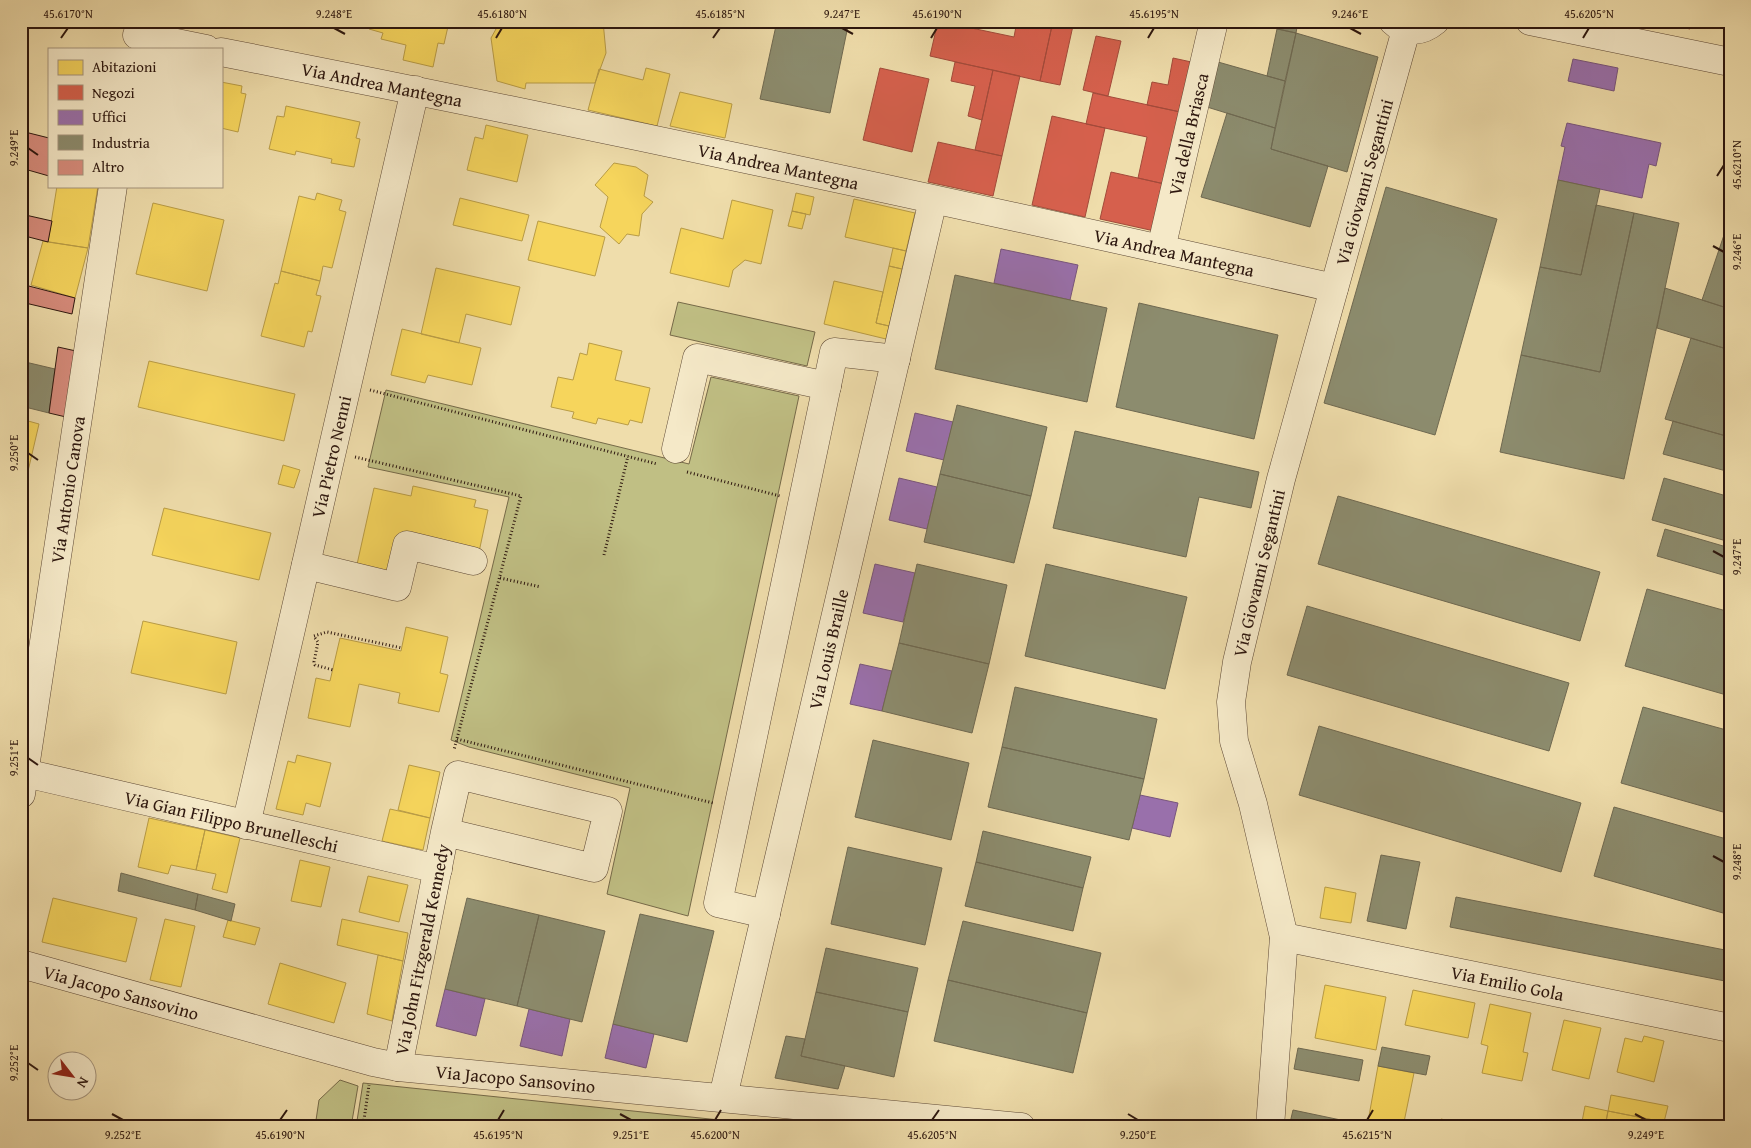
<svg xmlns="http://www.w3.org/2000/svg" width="1751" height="1148" font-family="'Gentium Book Plus',serif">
<rect width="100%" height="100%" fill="#efddab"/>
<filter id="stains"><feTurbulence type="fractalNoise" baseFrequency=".004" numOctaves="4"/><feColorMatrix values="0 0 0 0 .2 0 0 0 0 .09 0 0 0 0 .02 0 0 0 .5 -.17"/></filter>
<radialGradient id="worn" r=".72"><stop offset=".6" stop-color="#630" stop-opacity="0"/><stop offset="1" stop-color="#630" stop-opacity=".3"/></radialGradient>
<!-- green -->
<path fill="#c0bf84" stroke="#766a49" d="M678 302 815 332 807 366 670 335Z
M711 377 799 396 688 916 607 894 630 788 469 747 451 740 509 497 368 467 386 390 689 464Z
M340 1080 358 1086 351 1127H315L319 1100Z
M363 1083 787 1127H356Z"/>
<!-- homes -->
<path fill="#f6d55c" stroke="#b99c45" d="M371 21H447L449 22 444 44 438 43 433 67 403 60 406 45 381 39 383 33 369 29Z
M482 21H603L606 53 595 83H526L525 89 497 81 491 38 496 29Z
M646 68 670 74 657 126 588 110 599 69 643 80Z
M221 82 242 86 241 93 246 94 238 132 221 128Z
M680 92 732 104 725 138 670 126Z
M286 106 360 122 356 138 360 139 354 167 331 163 332 159 296 151 295 155 269 149 277 116 284 117Z
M486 125 528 135 517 182 467 170 475 137 483 139Z
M614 163 636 167 648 175 644 196 653 202 642 214 639 236 627 234 619 244 600 227 608 197 595 185Z
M57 186H98L88 248 48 242Z
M317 193 342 200 339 210 346 212 332 268 323 266 320 281 281 271 299 196 315 200Z
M796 193 814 197 810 215 792 211Z
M460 198 529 215 522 241 453 225Z
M854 199 915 213 906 251 845 237Z
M732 200 773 210 761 264 745 260 733 270 729 287 670 273 681 228 723 239Z
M153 203 224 220 207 291 136 274Z
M792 211 806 214 802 229 788 226Z
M538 221 605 237 595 276 528 260Z
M43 241 88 248 75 298 31 285Z
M893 248 906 251 902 269 889 266Z
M889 266 902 269 889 326 876 323Z
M436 268 520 287 511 325 466 314 459 343 421 334Z
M281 271 320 281 316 295 321 296 312 332 308 331 304 347 261 336 275 283 278 284Z
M834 281 883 292 876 323 889 326 886 339 824 324Z
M402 329 481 348 472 385 428 375 425 383 391 375Z
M589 343 622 351 615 380 650 388 642 423 630 420 628 425 598 418 596 424 572 418 574 412 551 407 558 377 573 380 580 353 587 355Z
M149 361 295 394 284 441 138 407Z
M21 419 39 424 22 497H21Z
M283 465 300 470 294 488 278 484Z
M413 486 476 500 474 507 488 510 479 552 399 534 390 576 356 569 374 488 411 496Z
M164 508 271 533 259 580 152 555Z
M143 621 237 642 226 694 131 673Z
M406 627 448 637 440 673 448 675 439 712 398 703 400 693 359 684 350 727 308 718 316 678 330 681 340 638 401 651Z
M297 755 331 763 320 807 306 803 303 815 276 809 288 761 295 763Z
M409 765 440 772 430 818 398 810Z
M390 809 430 818 423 850 382 841Z
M149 818 205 830 196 870 171 865 168 874 138 867Z
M205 830 240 838 227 893 212 889 216 874 196 870Z
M300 860 330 867 321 907 291 901Z
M368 876 408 885 399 922 359 912Z
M1325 887 1356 893 1351 923 1320 918Z
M53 898 137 918 126 962 42 942Z
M165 919 195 926 181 987 150 980Z
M342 919 408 933 403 961 337 945Z
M228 920 260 928 255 945 223 937Z
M378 955 403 961 392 1021 367 1014Z
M280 963 346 983 334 1023 268 1004Z
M1325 985 1386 997 1376 1050 1315 1038Z
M1413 990 1475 1003 1468 1038 1405 1025Z
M1490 1004 1531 1013 1523 1052 1528 1053 1522 1081 1482 1073 1488 1046 1481 1044Z
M1564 1020 1601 1028 1589 1079 1552 1070Z
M1644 1036 1664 1041 1654 1082 1617 1072 1625 1038 1642 1042Z
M1378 1066 1414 1073 1403 1127H1367Z
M1611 1095 1668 1106 1664 1122 1608 1111Z
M1585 1106 1608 1111 1605 1127H1581Z
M1608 1111 1653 1120 1652 1127H1605Z
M1441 1119 1477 1127H1440Z
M1653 1120 1664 1122 1687 1127H1652Z"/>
<!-- shops -->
<path fill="#d6604d" stroke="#a34a3a" d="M938 21 1014 37 1017 21H1053L1040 81 930 56Z
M1053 21H1074L1060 85 1040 81Z
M1655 21H1698L1690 29Z
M1096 36 1121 41 1108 96 1083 90Z
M1173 58 1196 63 1185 113 1147 105 1152 82 1168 85Z
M955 62 993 70 982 120 968 116 975 86 951 81Z
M880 68 929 79 912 152 863 140Z
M993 70 1020 76 1002 156 975 150Z
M1093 93 1185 113 1169 185 1138 178 1147 137 1086 124Z
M1052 116 1105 128 1085 217 1032 205Z
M938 142 1002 156 993 196 928 182Z
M1111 172 1169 185 1159 232 1100 219Z"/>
<!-- offices -->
<path fill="#9970ab" stroke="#78557c" d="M1573 59 1618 68 1614 91 1568 81Z
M1567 123 1661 143 1656 166 1649 164 1642 198 1558 180 1565 147 1561 146Z
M1001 249 1078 265 1070 300 994 283Z
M915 413 953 422 944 460 906 451Z
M899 478 937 487 927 529 889 520Z
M875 564 915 573 903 622 863 613Z
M860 664 892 671 882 711 850 704Z
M1140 795 1178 803 1170 837 1132 828Z
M445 989 485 999 476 1036 436 1026Z
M529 1009 570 1019 562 1056 520 1046Z
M613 1024 654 1034 646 1068 605 1058Z"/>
<!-- industry -->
<path fill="#8c8c6e" stroke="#6f6951" d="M777 21H849L830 113 760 99Z
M1243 21H1298L1296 33Z
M1277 29 1296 33 1285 81 1267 76Z
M1296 33 1378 57 1347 172 1271 149Z
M1218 62 1285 81 1275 128 1207 107Z
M1227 113 1275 128 1271 149 1328 166 1310 227 1201 197Z
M1558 180 1600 189 1581 275 1540 267Z
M1386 187 1497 219 1435 435 1324 403Z
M1596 205 1634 213 1600 372 1521 355 1540 267 1581 275Z
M1634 213 1679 223 1624 479 1500 452 1521 355 1600 372Z
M1725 232 1730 233V309L1702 300Z
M955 275 1107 308 1087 402 935 369Z
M1665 288 1730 309V350L1657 328Z
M1139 303 1278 335 1254 439 1116 407Z
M1691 338 1730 350V424L1726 436 1665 419Z
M21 361 55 369 49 413 21 406Z
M957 405 1047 427 1031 496 940 474Z
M1673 421 1730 437V472L1663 454Z
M1075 431 1259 472 1251 508 1199 497 1186 557 1053 528Z
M940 474 1031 496 1014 563 924 542Z
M1664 478 1730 497V542L1652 520Z
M1338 496 1600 572 1580 641 1318 564Z
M1665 529 1730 548V577L1657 556Z
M917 564 1007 585 989 664 899 643Z
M1046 564 1187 597 1165 689 1025 656Z
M1647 589 1730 612V696L1625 666Z
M1307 606 1569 683 1549 751 1287 675Z
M899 643 989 664 972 733 882 711Z
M1015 687 1157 719 1144 779 1002 747Z
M1643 707 1730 731V814L1621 783Z
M1319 726 1581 803 1561 872 1299 795Z
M873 740 969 763 951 840 855 817Z
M1002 747 1144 779 1129 840 988 807Z
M1614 807 1730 840V915L1594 876Z
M983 831 1091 857 1083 888 976 862Z
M848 847 942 868 925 945 831 924Z
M1381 855 1420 862 1406 929 1367 921Z
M976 862 1083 888 1073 931 965 906Z
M121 873 198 894 195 910 118 891Z
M198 894 235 904 231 921 195 910Z
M1456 897 1730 951V982L1450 927Z
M467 898 539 915 517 1006 445 989Z
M640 914 714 931 687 1042 613 1024Z
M539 915 605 931 582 1022 517 1006Z
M963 921 1101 953 1087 1013 948 980Z
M826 948 918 968 908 1012 816 992Z
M948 980 1087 1013 1073 1073 934 1041Z
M816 992 908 1012 894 1077 801 1056Z
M786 1036 805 1039 801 1056 845 1066 838 1089 775 1078Z
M1382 1047 1430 1056 1426 1075 1378 1066Z
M1298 1048 1363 1060 1359 1081 1294 1069Z
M1293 1110 1355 1123 1354 1127H1289Z"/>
<!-- building -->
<path fill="#d88c7d" stroke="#2c160e" d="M21 21H27L21 48Z
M21 131 49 138V176L21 168Z
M21 214 52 221 48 242 21 235Z
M21 284 75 298 72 314 21 302Z
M58 347 76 351 66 417 49 413Z"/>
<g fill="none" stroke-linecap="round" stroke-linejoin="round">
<!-- minor casing -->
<g stroke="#5d4835" stroke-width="29">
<g id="minor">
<path d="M1393 21C1406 34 1422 32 1435 21"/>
<path d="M1530 21 1730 62"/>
<path d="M137 35 206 49"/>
<path id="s1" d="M221 52C593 125 964 204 1334 288"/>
<path id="s2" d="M1161 249 1214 21"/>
<path d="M676 449 697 358 827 386"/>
<path d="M306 565 397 587 407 545 473 561"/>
<path id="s3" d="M25 773 438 869"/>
<path id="s4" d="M21 794 113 186"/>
<path id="s5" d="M246 825 415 90"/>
<path d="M766 914 718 903 834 352 896 359"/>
<path id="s6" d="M1284 937 1730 1028"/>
<path id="s7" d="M21 964 373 1062 398 1067 1021 1127"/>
<path id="s8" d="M398 1067 445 832 458 775 608 811 594 868 445 832"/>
<path id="s9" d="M723 1097 933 200"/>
<path id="s10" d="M1270 1127 1284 937 1253 804 1234 741 1231 702 1237 662 1281 479 1406 30"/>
</g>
</g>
<!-- path -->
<path stroke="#2c160e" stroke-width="3" stroke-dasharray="1 2.5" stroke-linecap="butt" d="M370 390 657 464
M355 457 521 496 454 750
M687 472 780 496
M604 555 628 456
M500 578 541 587
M314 636 327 632 402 648
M315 638 318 642 314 662 315 665 333 670
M457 739 713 803
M363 1127 369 1085"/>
<!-- minor -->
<use href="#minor" stroke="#f5e9c8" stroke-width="28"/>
</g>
<!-- ticks -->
<path fill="none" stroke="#2c160e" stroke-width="2" d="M334 28 345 34M842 28 853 34M1350 28 1361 34M61 38 68 28M496 38 502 28M713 38 720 28M931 38 937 28M1148 38 1154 28M1583 38 1589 28M28 148 38 155M1717 176 1724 165M1713 246 1724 252M28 453 38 460M1713 551 1724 557M28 758 38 765M1713 856 1724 862M28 1063 38 1070M112 1114 123 1120M620 1114 631 1120M1128 1114 1138 1120M1635 1114 1646 1120M280 1120 287 1110M498 1120 504 1110M715 1120 721 1110M932 1120 939 1110M1367 1120 1373 1110"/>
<g text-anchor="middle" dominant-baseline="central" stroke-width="5" stroke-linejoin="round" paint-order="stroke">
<!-- street labels -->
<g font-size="18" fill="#2c160e" stroke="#f5e9c8">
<text stroke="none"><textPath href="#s1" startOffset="164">Via Andrea Mantegna</textPath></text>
<text stroke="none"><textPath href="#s2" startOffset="118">Via della Briasca</textPath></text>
<text stroke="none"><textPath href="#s1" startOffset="569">Via Andrea Mantegna</textPath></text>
<text stroke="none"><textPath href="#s10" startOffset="969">Via Giovanni Segantini</textPath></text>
<text stroke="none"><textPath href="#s1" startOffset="974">Via Andrea Mantegna</textPath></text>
<text stroke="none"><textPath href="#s5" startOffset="378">Via Pietro Nenni</textPath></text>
<text stroke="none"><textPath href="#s4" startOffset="308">Via Antonio Canova</textPath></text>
<text stroke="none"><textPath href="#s10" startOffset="564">Via Giovanni Segantini</textPath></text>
<text stroke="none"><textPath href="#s9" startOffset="460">Via Louis Braille</textPath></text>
<text stroke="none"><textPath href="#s3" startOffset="212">Via Gian Filippo Brunelleschi</textPath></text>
<text stroke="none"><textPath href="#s8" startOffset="120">Via John Fitzgerald Kennedy</textPath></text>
<text stroke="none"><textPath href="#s6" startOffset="228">Via Emilio Gola</textPath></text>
<text stroke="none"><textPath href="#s7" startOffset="104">Via Jacopo Sansovino</textPath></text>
<text stroke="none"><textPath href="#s7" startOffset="509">Via Jacopo Sansovino</textPath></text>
</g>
</g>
<!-- margin -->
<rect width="1751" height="1148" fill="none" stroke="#efddab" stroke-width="55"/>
<!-- legend -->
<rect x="48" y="48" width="175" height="140" fill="#f5e9c8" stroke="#a5957e"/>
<rect x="58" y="60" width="25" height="15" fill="#f6d55c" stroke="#a5957e"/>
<text x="92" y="72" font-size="15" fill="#2c160e">Abitazioni</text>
<rect x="58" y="85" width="25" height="15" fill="#d6604d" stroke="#a5957e"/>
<text x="92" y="98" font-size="15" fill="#2c160e">Negozi</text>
<rect x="58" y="110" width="25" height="15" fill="#9970ab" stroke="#a5957e"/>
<text x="92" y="122" font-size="15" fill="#2c160e">Uffici</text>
<rect x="58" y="135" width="25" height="15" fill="#8c8c6e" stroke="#a5957e"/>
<text x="92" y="148" font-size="15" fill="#2c160e">Industria</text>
<rect x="58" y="160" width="25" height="15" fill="#d88c7d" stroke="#a5957e"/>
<text x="92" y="172" font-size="15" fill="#2c160e">Altro</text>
<!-- north arrow -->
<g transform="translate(72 1076) rotate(121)"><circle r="24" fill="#f5e9c8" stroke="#a5957e"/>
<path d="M0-4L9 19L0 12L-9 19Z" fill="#8f2418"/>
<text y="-8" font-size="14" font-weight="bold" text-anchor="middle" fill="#2c160e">N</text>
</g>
<rect x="28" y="28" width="1696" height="1092" fill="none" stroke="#2c160e" stroke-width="2"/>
<g font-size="12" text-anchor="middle" fill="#2c160e">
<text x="68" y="18">45.6170°N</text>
<text x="334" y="18">9.248°E</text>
<text x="502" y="18">45.6180°N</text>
<text x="720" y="18">45.6185°N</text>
<text x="842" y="18">9.247°E</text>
<text x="937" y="18">45.6190°N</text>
<text x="1154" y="18">45.6195°N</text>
<text x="1350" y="18">9.246°E</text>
<text x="1589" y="18">45.6205°N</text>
<text transform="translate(14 148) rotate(-90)" y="4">9.249°E</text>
<text transform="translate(1737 165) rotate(-90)" y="4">45.6210°N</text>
<text transform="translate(1737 252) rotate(-90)" y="4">9.246°E</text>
<text transform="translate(14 453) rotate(-90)" y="4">9.250°E</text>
<text transform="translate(1737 557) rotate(-90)" y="4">9.247°E</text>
<text transform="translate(14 758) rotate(-90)" y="4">9.251°E</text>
<text transform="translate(1737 862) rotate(-90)" y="4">9.248°E</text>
<text transform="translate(14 1063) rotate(-90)" y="4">9.252°E</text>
<text x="123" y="1139">9.252°E</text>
<text x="280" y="1139">45.6190°N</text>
<text x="498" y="1139">45.6195°N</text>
<text x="631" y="1139">9.251°E</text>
<text x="715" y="1139">45.6200°N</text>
<text x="932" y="1139">45.6205°N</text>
<text x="1138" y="1139">9.250°E</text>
<text x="1367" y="1139">45.6215°N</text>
<text x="1646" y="1139">9.249°E</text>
</g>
<rect width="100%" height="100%" filter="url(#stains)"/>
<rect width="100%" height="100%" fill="url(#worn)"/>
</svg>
